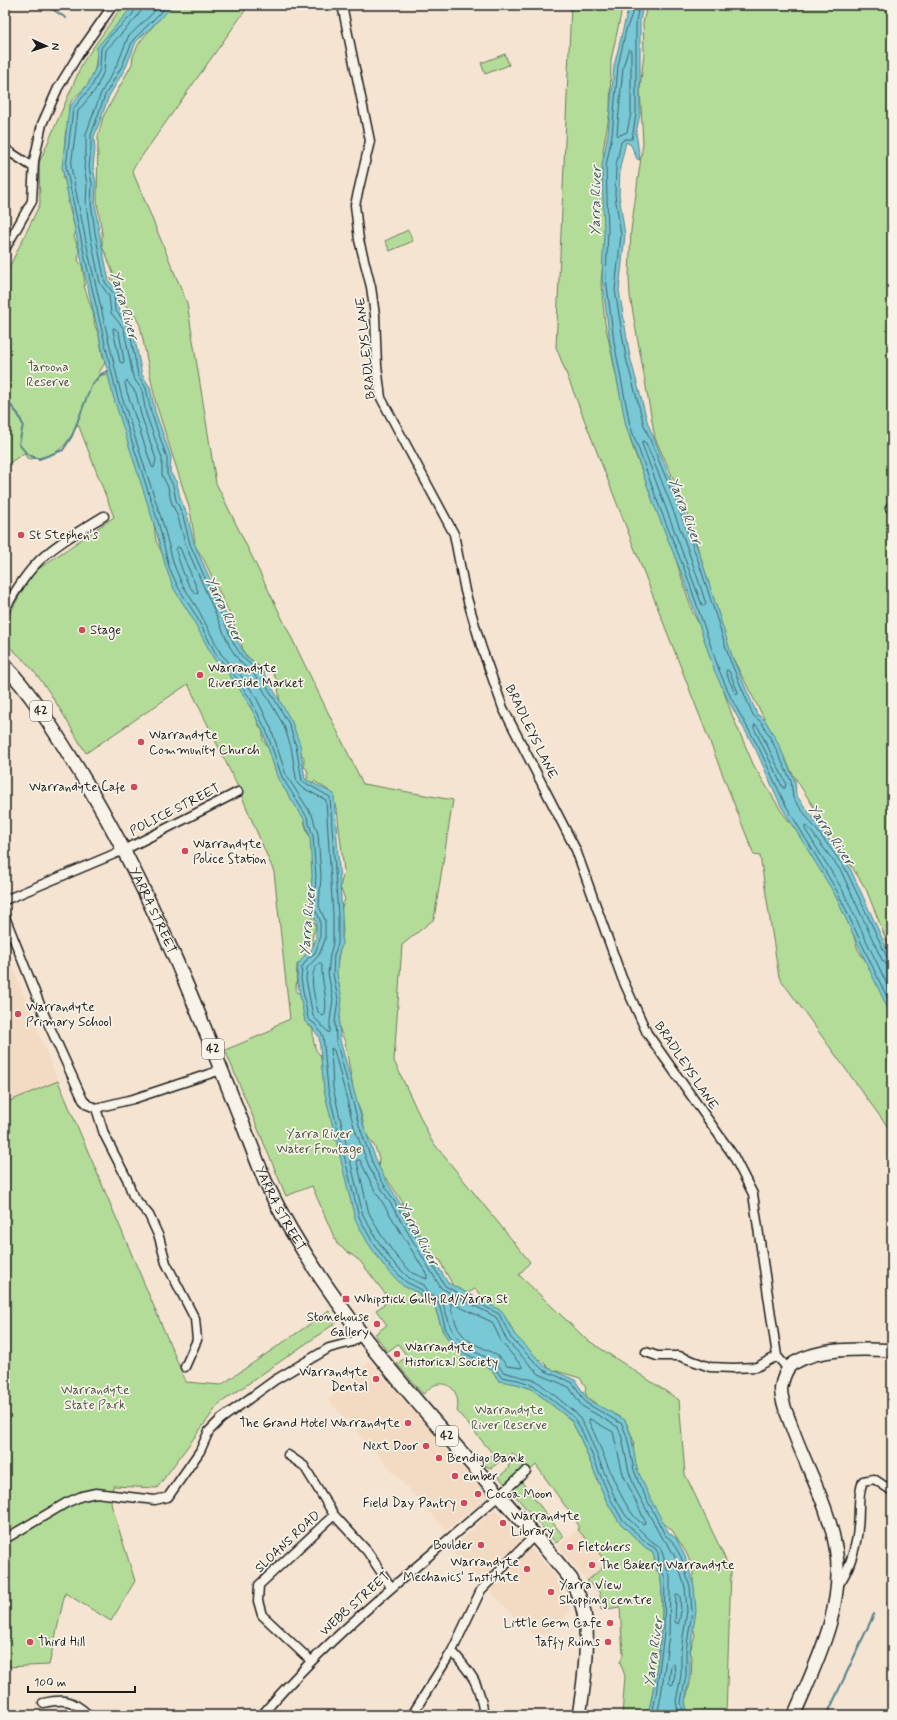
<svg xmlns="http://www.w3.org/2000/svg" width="897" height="1720" font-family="Mynerve,sans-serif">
<rect width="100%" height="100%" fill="#f5e4d2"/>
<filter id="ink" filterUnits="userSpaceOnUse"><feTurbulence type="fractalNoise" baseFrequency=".025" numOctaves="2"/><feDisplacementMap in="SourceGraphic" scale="8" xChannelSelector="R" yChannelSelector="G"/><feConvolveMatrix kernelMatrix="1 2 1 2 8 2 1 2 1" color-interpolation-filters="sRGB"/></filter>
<g filter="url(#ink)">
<!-- built -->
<path fill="#f3dac2" d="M5 948 58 1081 5 1103Z
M370 1361 486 1492V1497L446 1530 328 1400Z
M495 1509 554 1574 571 1611 539 1641 450 1550Z
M578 1530 597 1550 608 1564 587 1581 558 1546Z"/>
<!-- green -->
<path fill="#b4dc99" stroke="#687c5a" d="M123 5H133L130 14 97 52C96 64 95 74 88 84 84 91 72 96 69 107 68 111 71 117 70 122 69 125 67 127 66 130 63 147 65 163 63 179H65L69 195 68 203 76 232 74 236 79 250 78 261 82 265 85 284 84 286 93 312 95 326 99 335 103 357 105 358V363L98 374 100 376 106 374 108 375 153 516 156 541 208 642 213 656 218 660 247 698 248 704 256 715 258 724 263 732V740L271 752 274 764 287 793 299 805 306 817 304 821 308 834 318 843C315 862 304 910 316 925L312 939 314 944 306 948C307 955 304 962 297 964L296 992 301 994 308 1025 313 1029C313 1038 313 1050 321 1056L322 1069 422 1300 428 1304H434L443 1332 492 1370 495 1376 532 1389 571 1420 579 1435 606 1500 619 1522 646 1548 652 1551C655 1556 654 1560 655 1566 656 1571 661 1574 661 1580 665 1621 657 1675 648 1715H622L625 1676 620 1662 623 1655 620 1607 601 1610 600 1593 587 1581 607 1564 597 1550 578 1530V1524L536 1465 520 1480 564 1537 556 1543 499 1477 509 1468 508 1466 517 1457 512 1453 491 1468 481 1464 493 1454 457 1411C460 1400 455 1382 439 1384 433 1384 428 1390 423 1394L397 1364 407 1356 398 1344 387 1352 375 1334 387 1325 376 1310 390 1300 360 1261 337 1244 312 1186 286 1196 225 1050 271 1031 274 1026 290 1019 274 872 236 783 188 684 86 753C63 716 42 670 5 644V623L31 574 114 517 78 424C65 448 58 456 30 459L27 458 24 453 5 466V276L40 204 39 163 83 62Z
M178 5H249L132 170 187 303 216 483 363 784 453 800 434 919 402 945 394 1061 431 1140 530 1262 519 1275 586 1339 679 1400 685 1474 731 1571 726 1715H688L685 1702 691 1680 692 1657 690 1651 695 1635 693 1627V1571L687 1554 672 1530 657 1518 632 1457 634 1442 627 1424 622 1419 602 1408 588 1398 585 1392 586 1387 580 1378 550 1369 541 1360 519 1350C511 1328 511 1317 489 1306L487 1301 475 1289 466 1294 453 1287C450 1277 443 1271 441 1261L432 1255 423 1243 414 1218 403 1209 402 1201 387 1179 381 1177 378 1172 379 1158 375 1147 366 1134 360 1110 355 1100 345 1042 338 1025 336 970 343 931 341 910 345 899 340 887 344 871 337 810 328 790 314 781 311 783 305 781 308 777 306 775 308 774 307 769 304 767V757L294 747 281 709 277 680 272 672 258 666 243 652C243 643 235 632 233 621L204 560 194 544 195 542 190 510 156 404 140 325 131 309 120 303 123 300V297L119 292 116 283 111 279 113 273 106 254 102 247V233L97 202 98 136 103 117 132 64 133 56 139 43 169 7Z
M571 5H621V14L611 60 610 111 603 150 608 209 601 283 605 323 628 431 633 448 673 550 692 611 703 632 732 715 754 766 782 812 804 841 830 880 851 927 858 950 875 974 892 1011V1133L779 977 760 856 754 855 556 347Z
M647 5H892V488L886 496 892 512V954L866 889 794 776 730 653 683 500 655 438 630 296 629 277 631 230 643 143 640 89 644 53 643 23Z
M505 54 509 65 485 74 481 63Z
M408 230 413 241 390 251 385 241Z
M58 1081 186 1382 221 1385 329 1311 337 1322 219 1404 157 1488 113 1486 111 1504 135 1581 111 1621 65 1593 49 1665 5 1667V1103Z"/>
<!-- water -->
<path fill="#79c8d5" stroke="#54838b" d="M134 5H174L136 42 126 67 109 96 94 137 95 149 93 167 96 183 95 202 99 232 109 281 118 292 119 309 132 325 142 375 150 387 155 411 171 457 170 472 177 483 180 498 187 514 194 543 238 642 246 656 261 668 292 722 300 745 305 779 334 794 342 914V945L338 956 337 974 342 999 339 1022 340 1040 363 1124 378 1165 386 1180 448 1283 502 1311 515 1335 546 1367 575 1380 588 1400 625 1420 631 1435 637 1469 652 1502 669 1533 676 1538 685 1556 694 1586 696 1611 690 1651V1675L685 1702 688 1715H648C657 1675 665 1621 661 1580 661 1574 656 1571 655 1566 654 1560 655 1556 652 1551L646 1548 619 1522 606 1500 579 1435 571 1420 532 1389 517 1384 499 1381 492 1370 464 1357 456 1350 443 1332 434 1304H428L422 1300 419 1293 403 1286 384 1266 368 1243 355 1219 324 1090 319 1037 312 1027 305 1022 297 979 298 965 305 955 311 951 316 939V921L310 907 312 876 310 837 304 819 278 779 263 732 248 702 232 678 214 659 191 616 174 589 166 568 155 527 113 396 81 258 62 167 69 108 88 84 96 67 97 47Z
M629 5H643L640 21V114L636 133 640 160 637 159 631 145 626 142 620 167 619 195 625 235 619 290 630 357 648 424 680 501 701 558 733 659 757 714 765 720 777 741 795 781 796 795 849 866 892 960V1018L834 893 781 806 756 750 728 700 715 672 683 577 654 505 626 426 610 343 602 278 604 231 602 165 608 134 614 66Z"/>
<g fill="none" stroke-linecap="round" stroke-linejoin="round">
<!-- shore -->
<path stroke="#416166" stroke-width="1" d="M137 5 132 15 111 35 101 48 100 69 92 86 73 109 66 167 85 258 117 395 159 525 169 567 178 587 195 614 217 656 235 676 251 700 266 730 282 777 307 817 313 836 316 876 314 907 320 920V939L315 953 308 958 302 967 301 979 308 1019 315 1024 323 1036 328 1089 359 1217 372 1241 387 1263 406 1282 422 1290 425 1298 438 1301 446 1330 458 1347 466 1354 494 1367 501 1377 518 1380 533 1385 574 1417 583 1433 610 1498 622 1519 648 1544 655 1548 658 1553 659 1566 665 1577 664 1633 656 1695 652 1715
M142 5 141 11 136 18 106 50 104 71 96 89 78 111 71 167 89 256 121 394 163 524 174 565 182 584 199 611 221 654 239 673 256 697 271 728 286 775 312 815 318 834 321 876 319 906 325 920V940L319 955 307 968 306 979 313 1016 329 1033 330 1031V1021L333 999 328 973 330 955 333 943V915L326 800 301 787 297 783 291 747 284 726 254 674 240 662 230 647 186 546 178 517 171 501 168 487 162 475V458L146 414 142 390 133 377 124 329 111 313 109 296 100 283 90 234 86 203 87 184 84 167 86 149V134L101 93 118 63 128 37 161 5
M168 5 133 40 122 66 105 95 91 135V149L89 167 92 184 91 203 95 233 105 282 114 294 115 310 129 327 138 375 146 388 151 412 167 458V474L173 485 176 500 183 516 190 544 234 644 243 658 258 671 289 724 296 746 302 781 330 797 338 915V944L334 955 333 974 338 999 335 1022 336 1040 359 1125 374 1167 382 1181 445 1286 499 1314 511 1338 543 1370 573 1383 586 1403 622 1424 627 1437 634 1470 640 1486 665 1535 672 1541 681 1557 690 1587 692 1611 686 1651V1675L681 1702 684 1715
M633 5V11L626 30 618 66 612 135 606 166 608 231 606 278 614 342 630 425 658 503 687 576 719 670 731 698 759 748 785 804 837 891 892 1008
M639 5 636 22V114L632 139H625L621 142 616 166 615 195 621 235 615 290 626 358 644 425 676 502 698 560 730 660 753 715 762 723 773 743 791 781 793 798 845 868 887 957 892 960
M629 49 631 51V113L627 132 618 136 617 134 623 67Z
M114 328 119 332 124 361 123 363 120 362 113 330Z
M127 381 136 393 141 415 156 459 154 468 152 467 127 392 125 383Z
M643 441 646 443C668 496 689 549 706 604L704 606 702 605 642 444Z
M178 547 180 548 198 591 197 594C187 589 179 561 176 550Z
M727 670 729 671 738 692 737 694 735 693 726 673Z
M755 725 758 727 786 783 785 788H783L754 728Z
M320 963 322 965C321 983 328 995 325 1014L323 1016 318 1012C315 998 306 972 320 963Z
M892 965 886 964 882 960 841 871 808 827 805 826V829L842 889 892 995
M357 1160H360L373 1187 427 1275V1279L412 1273 396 1256 381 1235 369 1213Z
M451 1303 492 1322 502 1343 522 1366V1368L507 1366C492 1343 464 1352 454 1318 453 1313 450 1308 451 1303Z
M590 1419 613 1432 623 1474 645 1521 644 1524C624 1518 600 1442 589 1422Z
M678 1594 680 1596 681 1611 679 1622 678 1624 675 1622 676 1596Z
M674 1664 675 1674 673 1684 671 1685 669 1683 671 1666Z
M657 1715 661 1696 669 1634 670 1591V1575L664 1565V1558L660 1547 650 1540 626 1516 614 1496 587 1431 577 1414 537 1381 503 1372 496 1362 469 1349 462 1344 451 1328 441 1298 430 1294 424 1285 409 1278 391 1260 376 1238 363 1215 333 1088 331 1048 334 1050 354 1127 370 1169 441 1288 496 1317 507 1341 539 1374 569 1387 582 1406 618 1427 622 1438 629 1472 635 1488 661 1537 668 1544 676 1559 685 1587 687 1611 681 1650V1675L676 1702 679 1715"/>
<!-- stream -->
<path stroke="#54838b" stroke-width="2" d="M46 5 66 18
M5 354V361
M5 399 18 414 23 425 19 444 27 454 39 459 63 450 72 436 91 386 101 374 108 371
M827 1715 874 1614"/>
<!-- street casing -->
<g stroke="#1c1c1c" stroke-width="11">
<path id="street" d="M342 5 370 141 355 205 359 240 371 287 375 315 377 366 381 398 454 534 465 591 481 646 503 708 576 850 622 978 647 1033 733 1155 753 1194 777 1356 788 1369
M5 149 33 167
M5 249 32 201 34 161 42 124 58 88 80 52 113 5
M890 508 892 504
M5 609C14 593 23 578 35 565 52 546 83 529 104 516
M5 900 124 850 238 792
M5 917 43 1012 83 1100 88 1105 96 1108 104 1134 127 1179 133 1196 149 1215 159 1237 166 1263 195 1319 197 1340 185 1367
M96 1108 133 1099 221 1070
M646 1352 657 1356H679L710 1367 733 1368 757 1367 777 1356
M288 1455 304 1466 334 1515 367 1551 391 1587
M5 1537 10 1536 66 1503 82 1496 96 1493 155 1500 168 1497 200 1451 209 1431 221 1419 275 1380 329 1348 352 1342 362 1334
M838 1581H841C850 1567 857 1544 858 1527 860 1511 857 1496 863 1481L874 1479 892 1491
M452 1651C473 1676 479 1682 484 1715
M311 1661 262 1615 258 1601 259 1585 334 1515
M43 1703C65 1698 72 1700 89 1715
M262 1715C339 1623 438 1553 526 1471
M412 1715 452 1651 481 1590 534 1536"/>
</g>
<!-- secondary casing -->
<g stroke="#1c1c1c" stroke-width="15">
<path id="secondary" d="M794 1715C816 1663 845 1608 836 1550 829 1504 804 1464 790 1422 786 1412 781 1400 781 1389 782 1381 786 1367 794 1363 821 1347 862 1349 892 1350"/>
</g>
<!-- primary casing -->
<g stroke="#1c1c1c" stroke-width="16">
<g id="primary">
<path id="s1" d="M5 666C34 696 56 734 78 769 157 898 210 1041 265 1181 336 1331 467 1451 571 1579 576 1590 582 1601 584 1613 590 1643 584 1685 579 1715"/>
</g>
</g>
<!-- street -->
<use href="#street" stroke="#f7f3e8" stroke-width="8"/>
<!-- secondary -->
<use href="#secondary" stroke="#f7f3e8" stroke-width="12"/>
<!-- primary -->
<use href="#primary" stroke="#f7f3e8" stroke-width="13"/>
</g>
</g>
<!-- markers -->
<g fill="#d1495b" stroke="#f7f3e8" stroke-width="1.5">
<circle cx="21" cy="535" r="4"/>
<circle cx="82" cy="630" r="4"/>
<circle cx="200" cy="675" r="4"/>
<circle cx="141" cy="742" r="4"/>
<circle cx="134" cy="787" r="4"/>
<circle cx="185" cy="851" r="4"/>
<circle cx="18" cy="1014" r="4"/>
<rect x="342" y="1295" width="8" height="8" rx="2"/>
<circle cx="377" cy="1324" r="4"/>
<circle cx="397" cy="1354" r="4"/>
<circle cx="376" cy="1379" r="4"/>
<circle cx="408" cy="1423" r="4"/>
<circle cx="426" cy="1446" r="4"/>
<circle cx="439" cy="1458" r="4"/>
<circle cx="455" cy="1476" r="4"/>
<circle cx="478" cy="1494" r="4"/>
<circle cx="464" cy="1503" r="4"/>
<circle cx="503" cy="1523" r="4"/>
<circle cx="481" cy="1545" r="4"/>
<circle cx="570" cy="1547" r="4"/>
<circle cx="592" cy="1565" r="4"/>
<circle cx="527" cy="1569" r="4"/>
<circle cx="551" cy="1592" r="4"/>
<circle cx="610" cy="1623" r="4"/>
<circle cx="30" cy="1642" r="4"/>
<circle cx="608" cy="1642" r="4"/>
</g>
<g text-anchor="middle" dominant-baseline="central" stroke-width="3.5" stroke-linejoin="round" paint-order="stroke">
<!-- shield labels -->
<g fill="#f7f3e8" stroke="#5e5c59" stroke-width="1">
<rect x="30" y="701" width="22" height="20" rx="3"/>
<rect x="202" y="1039" width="22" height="20" rx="3"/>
<rect x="436" y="1426" width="22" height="20" rx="3"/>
</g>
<g font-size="12" font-weight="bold" fill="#1c1c1c">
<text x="41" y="711">42</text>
<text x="213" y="1049">42</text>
<text x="447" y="1436">42</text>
</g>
<!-- street labels -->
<g font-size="13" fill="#1c1c1c" stroke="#f7f3e8">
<text transform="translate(366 348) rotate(-96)">BRADLEYS LANE</text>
<text transform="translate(531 732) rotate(64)">BRADLEYS LANE</text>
<text transform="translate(175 810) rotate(-27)">POLICE STREET</text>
<text stroke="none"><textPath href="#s1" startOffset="287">YARRA STREET</textPath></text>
<text transform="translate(686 1066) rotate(56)">BRADLEYS LANE</text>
<text stroke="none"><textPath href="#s1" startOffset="611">YARRA STREET</textPath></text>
<text transform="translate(288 1542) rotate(-43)">SLOANS ROAD</text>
<text transform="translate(355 1604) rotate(-42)">WEBB STREET</text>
</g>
<!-- park labels -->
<g font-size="13" fill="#4a5642" stroke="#f7f3e8">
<text x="48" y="367">Taroona<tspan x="48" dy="15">Reserve</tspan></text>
<text x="319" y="1134">Yarra River<tspan x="319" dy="15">Water Frontage</tspan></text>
<text x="95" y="1390">Warrandyte<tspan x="95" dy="15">State Park</tspan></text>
<text x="509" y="1410">Warrandyte<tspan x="509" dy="15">River Reserve</tspan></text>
</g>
<!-- poi labels -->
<g font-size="13" fill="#1c1c1c" stroke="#f7f3e8" text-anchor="start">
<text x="29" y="535">St Stephen's</text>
<text x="90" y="630">Stage</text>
<text x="208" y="668">Warrandyte<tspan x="208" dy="15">Riverside Market</tspan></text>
<text x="149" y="735">Warrandyte<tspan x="149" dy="15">Community Church</tspan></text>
<text x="126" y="787" text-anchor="end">Warrandyte Cafe</text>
<text x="193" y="844">Warrandyte<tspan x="193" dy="15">Police Station</tspan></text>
<text x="26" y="1007">Warrandyte<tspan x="26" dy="15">Primary School</tspan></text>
<text x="354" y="1299">Whipstick Gully Rd/Yarra St</text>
<text x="369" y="1317" text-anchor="end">Stonehouse<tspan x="369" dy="15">Gallery</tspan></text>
<text x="405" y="1347">Warrandyte<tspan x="405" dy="15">Historical Society</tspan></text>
<text x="368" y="1372" text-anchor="end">Warrandyte<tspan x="368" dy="15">Dental</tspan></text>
<text x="400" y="1423" text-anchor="end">The Grand Hotel Warrandyte</text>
<text x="418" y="1446" text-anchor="end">Next Door</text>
<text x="447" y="1458">Bendigo Bank</text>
<text x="463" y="1476">ember</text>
<text x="486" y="1494">Cocoa Moon</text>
<text x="456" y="1503" text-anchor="end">Field Day Pantry</text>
<text x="511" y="1516">Warrandyte<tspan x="511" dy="15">Library</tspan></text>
<text x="473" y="1545" text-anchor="end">Boulder</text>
<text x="578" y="1547">Fletchers</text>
<text x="519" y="1562" text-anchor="end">Warrandyte<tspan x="519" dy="15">Mechanics' Institute</tspan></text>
<text x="600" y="1565">The Bakery Warrandyte</text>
<text x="559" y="1585">Yarra View<tspan x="559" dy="15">Shopping centre</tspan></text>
<text x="602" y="1623" text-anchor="end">Little Gem Cafe</text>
<text x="38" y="1642">Third Hill</text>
<text x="600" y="1642" text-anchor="end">Taffy Ruins</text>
</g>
<!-- water labels -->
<g font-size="14" font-style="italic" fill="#3d585d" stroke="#f7f3e8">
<text transform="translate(596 201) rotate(-89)">Yarra River</text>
<text transform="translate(124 305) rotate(74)">Yarra River</text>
<text transform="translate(685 511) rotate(69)">Yarra River</text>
<text transform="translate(224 609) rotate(65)">Yarra River</text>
<text transform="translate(831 835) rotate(56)">Yarra River</text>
<text transform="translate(308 921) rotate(-85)">Yarra River</text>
<text transform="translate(418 1234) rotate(62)">Yarra River</text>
<text transform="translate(654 1652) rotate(-82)">Yarra River</text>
</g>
</g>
<!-- margin -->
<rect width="897" height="1720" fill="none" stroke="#f7f3e8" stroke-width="20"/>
<rect x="10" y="10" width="877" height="1700" fill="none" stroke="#1c1c1c" stroke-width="1.5" filter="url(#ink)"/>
<!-- north arrow -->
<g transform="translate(46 46) rotate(93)" stroke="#f7f3e8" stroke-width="3" paint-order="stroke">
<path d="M0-3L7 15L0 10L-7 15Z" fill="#1c1c1c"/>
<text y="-6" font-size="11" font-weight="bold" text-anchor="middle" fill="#1c1c1c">N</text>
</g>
<!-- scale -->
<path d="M28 1686v6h107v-6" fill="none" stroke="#1c1c1c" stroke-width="2"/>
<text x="34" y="1686" font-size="12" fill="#1c1c1c" stroke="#f7f3e8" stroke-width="3" paint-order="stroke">100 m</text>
</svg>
